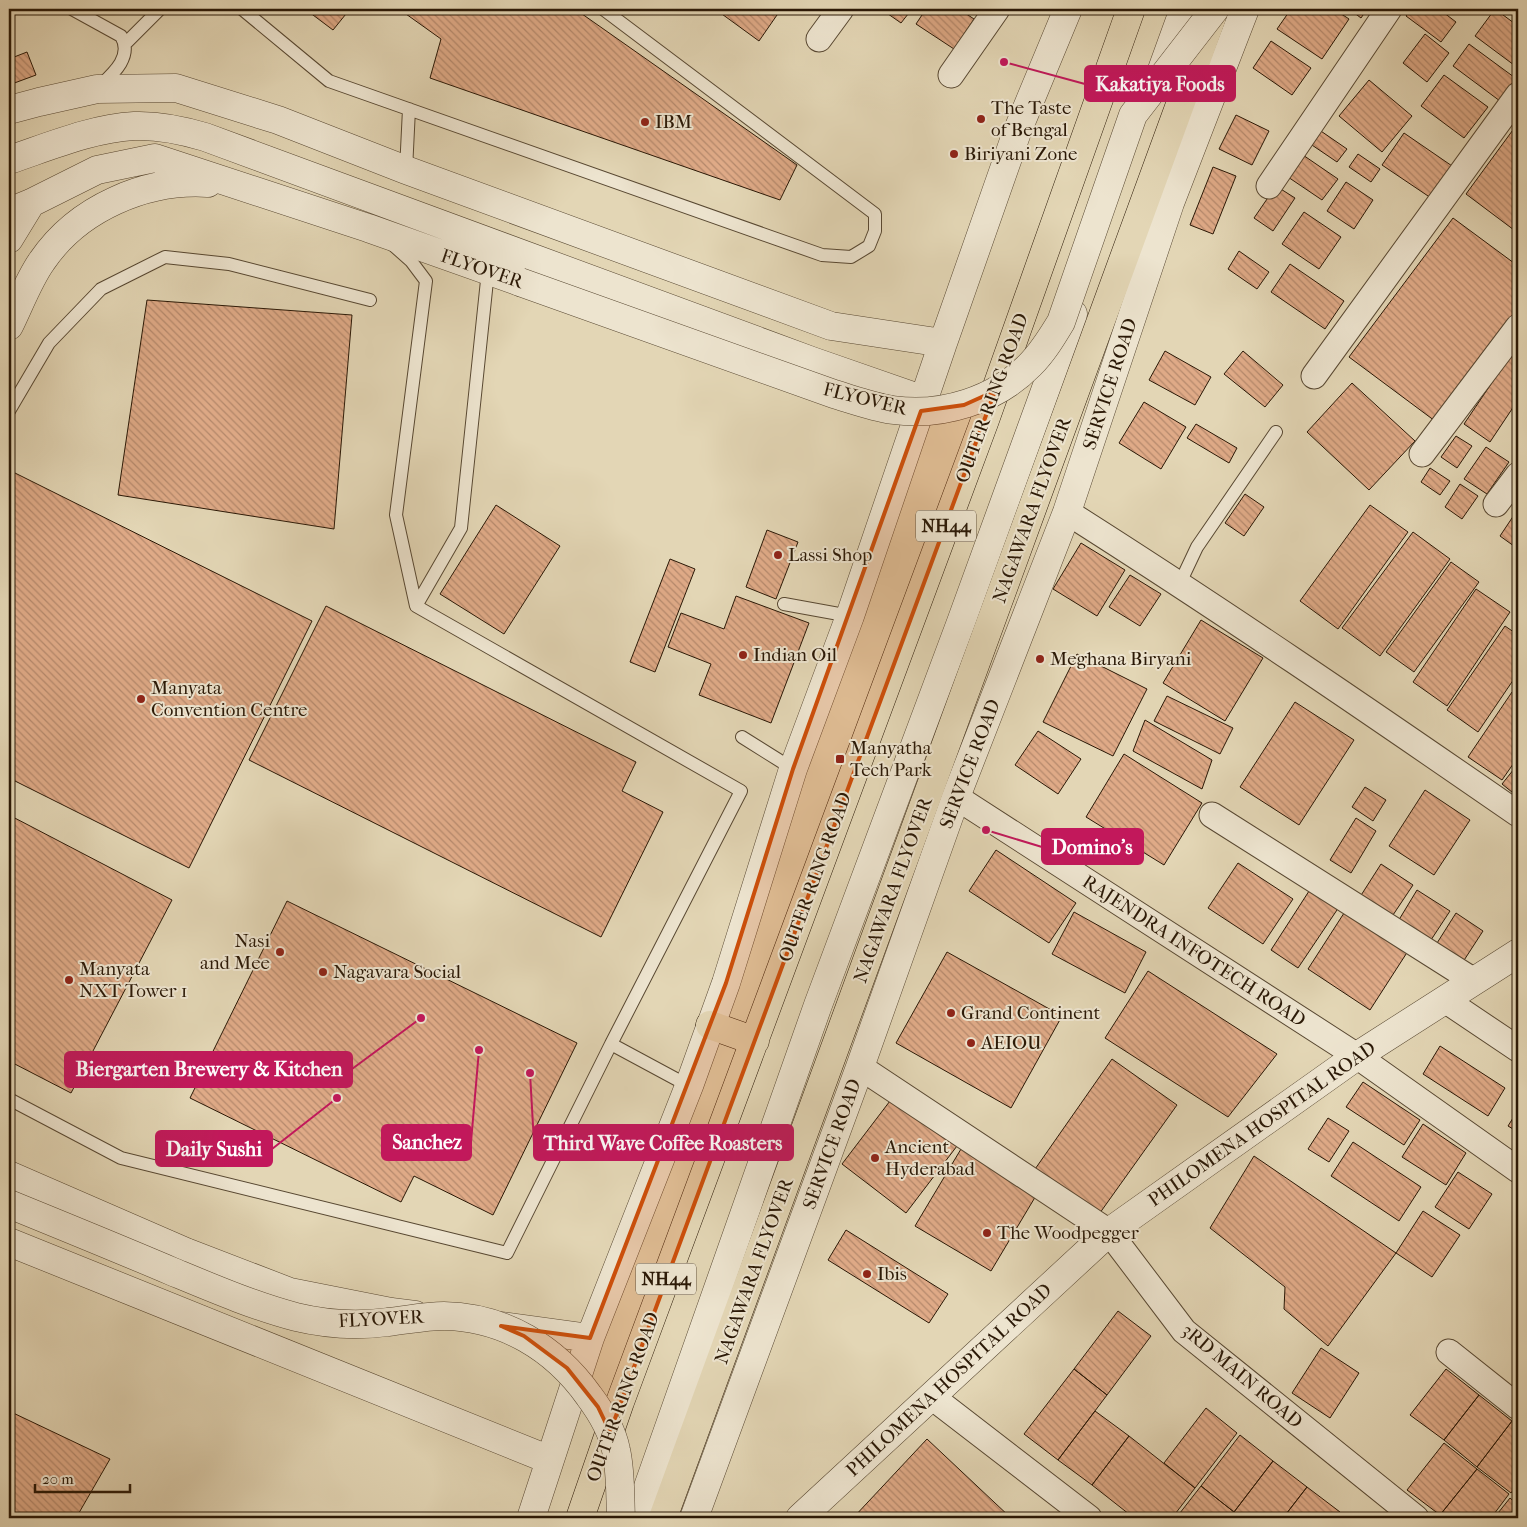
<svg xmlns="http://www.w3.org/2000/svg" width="1527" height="1527" font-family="'IM FELL French Canon',serif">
<defs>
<pattern id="building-back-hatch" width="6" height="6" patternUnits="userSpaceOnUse" patternTransform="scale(1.25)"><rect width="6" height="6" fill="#dfaa87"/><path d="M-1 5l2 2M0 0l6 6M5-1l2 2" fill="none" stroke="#b5896c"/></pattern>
</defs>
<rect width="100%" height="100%" fill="#e3d6b5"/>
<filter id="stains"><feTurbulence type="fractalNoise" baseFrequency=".004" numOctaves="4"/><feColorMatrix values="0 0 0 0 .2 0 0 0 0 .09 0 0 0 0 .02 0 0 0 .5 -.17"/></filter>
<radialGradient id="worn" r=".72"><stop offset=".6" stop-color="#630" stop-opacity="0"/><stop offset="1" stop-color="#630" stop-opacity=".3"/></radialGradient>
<!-- building -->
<path fill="url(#building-back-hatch)" stroke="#2a1806" d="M305 9H350L333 30Z
M399 9H575L797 165 780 200 430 78 441 39Z
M715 9H768L777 15 759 41Z
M881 9H912L901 23Z
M926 9H959L974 19 954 49 916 24Z
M1291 9H1334L1349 19 1322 59 1277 29Z
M1349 9H1367L1361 18Z
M1411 9H1439L1456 22 1441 42 1406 16Z
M1495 9 1518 26V68L1475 36Z
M1425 34 1449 53 1427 82 1403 63Z
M1271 41 1311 68 1292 95 1253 68Z
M1469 44 1518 80V85L1504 104 1453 66Z
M27 52 36 75 9 85V59Z
M1444 75 1488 107 1464 138 1421 106Z
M1369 80 1412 116 1382 152 1339 116Z
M1236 115 1269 131 1252 165 1219 149Z
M1518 123V233L1466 194Z
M1315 127 1347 149 1337 162 1306 141Z
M1404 133 1455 168 1434 200 1382 165Z
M1300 153 1338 179 1322 200 1285 175Z
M1358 154 1380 169 1371 182 1349 167Z
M1213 167 1236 176 1213 234 1190 225Z
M1346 182 1373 200 1354 229 1327 211Z
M1276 186 1295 198 1273 231 1254 218Z
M1304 212 1341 237 1319 269 1282 244Z
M1453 218 1518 266V309L1435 421 1349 357Z
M1239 251 1269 272 1257 289 1228 269Z
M1290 264 1344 301 1325 329 1271 292Z
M147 300 352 315 334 529 118 495Z
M1165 351 1211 377 1195 405 1149 380Z
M1243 351 1283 385 1265 407 1224 374Z
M1512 353 1518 358V400L1490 442 1464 424Z
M1352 383 1415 441 1369 490 1307 432Z
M1144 402 1186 427 1161 469 1119 443Z
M1196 424 1237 448 1229 463 1187 438Z
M1456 436 1472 446 1457 468 1441 457Z
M1486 447 1509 462 1487 494 1464 479Z
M1430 468 1450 481 1440 495 1421 482Z
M9 470 312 621 189 868 9 778Z
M1460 484 1478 496 1462 519 1445 507Z
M1245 494 1264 507 1244 536 1225 523Z
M496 505 560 546 504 634 440 594Z
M1370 505 1408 532 1338 629 1300 601Z
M1518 509V549L1500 536Z
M767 530 798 542 776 599 746 587Z
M1413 532 1450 559 1380 656 1342 628Z
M1081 543 1125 570 1097 616 1053 589Z
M670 559 695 569 655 672 630 662Z
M1451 562 1479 582 1414 672 1386 652Z
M1130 575 1161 594 1140 626 1109 607Z
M1476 589 1510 612 1447 706 1413 682Z
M736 596 809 623 771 723 699 695 711 664 668 647 681 613 724 629Z
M326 606 636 762 622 791 663 812 601 937 249 760Z
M1201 620 1263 658 1225 721 1163 683Z
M1505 626 1518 635V673L1478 732 1447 710Z
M1077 654 1147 689 1113 756 1043 722Z
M1512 692 1518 696V757L1502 780 1468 757Z
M1167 696 1233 728 1220 754 1154 721Z
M1295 702 1354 740 1299 825 1240 787Z
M1145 720 1212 760 1202 789 1133 751Z
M1038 731 1081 759 1058 794 1015 765Z
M1124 754 1202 803 1164 865 1086 817Z
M1518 764V797L1502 784Z
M1365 787 1386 800 1373 821 1352 807Z
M1425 790 1470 820 1434 875 1389 846Z
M9 815 172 900 71 1093 9 1061Z
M1356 818 1376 831 1351 873 1330 860Z
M996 850 1076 903 1049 943 969 891Z
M1238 863 1293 899 1263 944 1208 908Z
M1381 864 1413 885 1389 921 1358 900Z
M1311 888 1339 907 1298 968 1271 950Z
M1417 890 1450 911 1429 943 1397 923Z
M287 901 577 1043 493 1215 414 1176 401 1202 190 1098Z
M1346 910 1408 951 1370 1010 1308 969Z
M1074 912 1146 952 1125 993 1052 954Z
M1456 913 1483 931 1459 968 1432 951Z
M947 952 1062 1016 1011 1108 896 1043Z
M1148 971 1277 1054 1228 1117 1105 1038Z
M1440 1046 1505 1088 1488 1116 1423 1074Z
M1112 1059 1177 1105 1097 1217 1033 1172Z
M1363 1082 1420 1120 1404 1145 1346 1107Z
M893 1097 957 1146 906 1213 842 1164Z
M1518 1110V1132L1508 1126Z
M1328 1118 1349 1131 1329 1162 1308 1149Z
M1423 1124 1466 1153 1446 1185 1402 1157Z
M1353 1142 1421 1187 1399 1221 1331 1176Z
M961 1149 1037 1194 991 1271 915 1226Z
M1254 1156 1396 1253 1328 1346 1284 1309 1285 1287 1210 1228Z
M1458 1172 1492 1194 1469 1229 1435 1207Z
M1423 1211 1460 1235 1432 1277 1396 1253Z
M846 1230 948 1294 929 1323 828 1260Z
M1118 1311 1151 1336 1107 1395 1074 1369Z
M1321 1348 1359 1373 1330 1418 1292 1393Z
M1074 1369 1107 1395 1058 1460 1024 1434Z
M1446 1369 1479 1395 1444 1440 1410 1415Z
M1479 1395 1512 1421 1477 1467 1444 1440Z
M1206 1408 1237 1433 1195 1488 1164 1463Z
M9 1411 110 1459 76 1518H9Z
M1095 1411 1129 1436 1092 1485 1058 1460Z
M1512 1421 1518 1426V1483L1511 1493 1477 1467Z
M1240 1435 1273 1461 1234 1512 1201 1486Z
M1129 1436 1195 1488 1172 1518H1134L1092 1485Z
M927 1439 1011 1518H853Z
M1444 1443 1477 1469 1440 1515 1407 1490Z
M1273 1461 1307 1487 1283 1518H1242L1234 1512Z
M1477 1469 1509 1494 1491 1518H1444L1440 1515Z
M1201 1486 1234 1512 1229 1518H1176Z
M1307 1487 1340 1512 1336 1518H1283Z
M1518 1490V1502L1513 1497Z
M1510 1498 1518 1505V1518H1494Z
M1234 1512 1242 1518H1229Z"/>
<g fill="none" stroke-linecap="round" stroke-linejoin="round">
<!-- service casing -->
<g stroke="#584832" stroke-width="14">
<path id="service" d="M72 9 121 36C133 56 114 73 100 86
M242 9 329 81 822 255 851 257 869 246 875 231V214L603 9
M126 43 160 9
M406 170 409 109
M393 245 411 261 426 281 396 515 416 606 741 791 611 1044 689 1086
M9 411 49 343 101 289 165 257 229 264 370 300
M1180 583 1197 547 1276 432
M784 604 850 616
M416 606 461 528 488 271
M742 737 793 769
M9 1099 121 1158 507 1253 611 1044"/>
</g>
<!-- minor casing -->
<g stroke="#584832" stroke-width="27">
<path id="minor" d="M819 39 841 9
M951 75 997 9
M1269 186 1389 9
M1314 376 1518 95
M1422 454 1518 327
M1496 504 1518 475
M1067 512C1220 609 1369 711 1518 814
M956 797 1357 1056 1518 1170
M1212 815 1474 981
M1445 1000 1518 1049
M860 1067 1109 1232 1184 1331 1416 1518
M1449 1352 1518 1407
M932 1397 1089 1518"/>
</g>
<!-- tertiary casing -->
<g stroke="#584832" stroke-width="29">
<path id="tertiary" d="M1159 78 1184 9
M9 110 39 102 97 89 176 88 278 120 406 170 831 326 943 343
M9 160C48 147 93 128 134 126 159 125 182 130 205 137L812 361 924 400
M9 212 31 203 97 170 155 158 368 228 520 282
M9 239 31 203
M9 326C19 306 29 279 42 261 78 208 146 179 208 183
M9 1175 186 1252 290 1292 391 1312 415 1315
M9 1242 550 1460
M502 1326 590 1338
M531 1518 590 1338 689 1086 726 983 793 769 850 616 943 343 1017 132 1068 9
M637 1518 818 1005 961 622 1073 314
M694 1518 860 1067 956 797 1067 512 1170 203 1245 9
M800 1518 1109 1232 1357 1056 1518 953"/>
</g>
<!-- trunk casing -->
<g stroke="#2a1806" stroke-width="29">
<path id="trunk" d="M710 1025 755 1041
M580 1518 620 1402 985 420 1131 9
M663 1518 1212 17"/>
</g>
<!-- service -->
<use href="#service" stroke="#ede4cf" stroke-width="12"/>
<!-- minor -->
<use href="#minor" stroke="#ede4cf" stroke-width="25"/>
<!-- tertiary -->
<use href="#tertiary" stroke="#ede4cf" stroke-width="28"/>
<!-- trunk -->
<use href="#trunk" stroke="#e3d6b5" stroke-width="28"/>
<!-- tertiary-bridge casing -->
<g stroke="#584832" stroke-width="29" stroke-linecap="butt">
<path id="tertiary-bridge" d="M520 282 834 394C854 400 873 407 893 410 942 417 996 400 1030 365 1043 352 1052 337 1061 322L1133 115 1215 9
M9 1204C63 1226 117 1248 171 1271 212 1288 254 1306 296 1317 325 1324 358 1326 388 1322 407 1320 425 1316 444 1316 504 1317 555 1348 589 1396 601 1412 612 1430 616 1450 621 1472 620 1496 621 1518"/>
</g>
<!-- tertiary-bridge -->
<use href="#tertiary-bridge" stroke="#ede4cf" stroke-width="28"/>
</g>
<!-- marked area -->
<path fill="#cc4f0b" fill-opacity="0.2" stroke="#cc4f0b" stroke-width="4" stroke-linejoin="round" d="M995 391 610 1432 598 1407 567 1368 524 1336 501 1326 590 1338 726 983 793 769 921 411 964 405Z"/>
<!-- markers -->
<g fill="#8f2418" stroke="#ede4cf" stroke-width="2">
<circle cx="981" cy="119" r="5"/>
<circle cx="645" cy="122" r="5"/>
<circle cx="954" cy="154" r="5"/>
<circle cx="778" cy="555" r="5"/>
<circle cx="743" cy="655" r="5"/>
<circle cx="1040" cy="659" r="5"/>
<circle cx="141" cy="699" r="5"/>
<rect x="835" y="754" width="10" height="10" rx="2.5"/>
<circle cx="280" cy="952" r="5"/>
<circle cx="323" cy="972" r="5"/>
<circle cx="69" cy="980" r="5"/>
<circle cx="951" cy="1013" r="5"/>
<circle cx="971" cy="1043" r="5"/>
<circle cx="875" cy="1158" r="5"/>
<circle cx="987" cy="1233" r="5"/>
<circle cx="867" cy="1274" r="5"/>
</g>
<g text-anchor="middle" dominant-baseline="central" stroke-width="4" stroke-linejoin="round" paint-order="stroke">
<!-- shield labels -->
<g fill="#ede4cf" stroke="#645542" stroke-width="1">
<rect x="916" y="510.5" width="60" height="31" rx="4"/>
<rect x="636" y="1263.5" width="60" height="31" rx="4"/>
</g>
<g font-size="18" font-weight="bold" fill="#2a1806">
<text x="946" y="526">NH44</text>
<text x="666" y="1279">NH44</text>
</g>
<!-- poi labels -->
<g font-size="19" fill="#2a1806" stroke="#ede4cf" text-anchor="start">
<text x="991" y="108">The Taste<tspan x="991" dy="22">of Bengal</tspan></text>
<text x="655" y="122">IBM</text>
<text x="964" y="154">Biriyani Zone</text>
<text x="788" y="555">Lassi Shop</text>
<text x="753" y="655">Indian Oil</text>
<text x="1050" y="659">Meghana Biryani</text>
<text x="151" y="688">Manyata<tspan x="151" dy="22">Convention Centre</tspan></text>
<text x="850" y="748">Manyatha<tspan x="850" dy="22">Tech Park</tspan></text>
<text x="270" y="941" text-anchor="end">Nasi<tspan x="270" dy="22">and Mee</tspan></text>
<text x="79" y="969">Manyata<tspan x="79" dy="22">NXT Tower 1</tspan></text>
<text x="333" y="972">Nagavara Social</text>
<text x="961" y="1013">Grand Continent</text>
<text x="981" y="1043">AEIOU</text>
<text x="885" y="1147">Ancient<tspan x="885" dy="22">Hyderabad</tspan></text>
<text x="997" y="1233">The Woodpegger</text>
<text x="877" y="1274">Ibis</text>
</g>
<!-- street labels -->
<g font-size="19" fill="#2a1806" stroke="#ede4cf">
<text transform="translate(482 269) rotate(19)">FLYOVER</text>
<text transform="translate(1110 384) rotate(-72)">SERVICE ROAD</text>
<text transform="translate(992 398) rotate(-70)">OUTER RING ROAD</text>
<text transform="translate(865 399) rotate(14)">FLYOVER</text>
<text transform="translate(1032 510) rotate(-70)">NAGAWARA FLYOVER</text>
<text transform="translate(970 764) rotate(-69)">SERVICE ROAD</text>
<text transform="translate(815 877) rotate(-70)">OUTER RING ROAD</text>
<text transform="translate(893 890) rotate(-70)">NAGAWARA FLYOVER</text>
<text transform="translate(1194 951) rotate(33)">RAJENDRA INFOTECH ROAD</text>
<text transform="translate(1262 1124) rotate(-35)">PHILOMENA HOSPITAL ROAD</text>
<text transform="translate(832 1144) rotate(-70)">SERVICE ROAD</text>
<text transform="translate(754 1271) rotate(-70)">NAGAWARA FLYOVER</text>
<text transform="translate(381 1319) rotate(-3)">FLYOVER</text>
<text transform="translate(1242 1376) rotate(40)">3RD MAIN ROAD</text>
<text transform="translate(949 1380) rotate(-43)">PHILOMENA HOSPITAL ROAD</text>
<text transform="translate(623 1397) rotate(-70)">OUTER RING ROAD</text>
</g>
</g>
<!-- callouts -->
<path fill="none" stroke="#c2185b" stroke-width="2" d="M1004 62L1085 84M986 830L1042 847M421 1018L352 1069M479 1050L471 1142M530 1073L534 1143M337 1098L272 1149"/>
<g fill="#c2185b" stroke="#ede4cf" stroke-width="2">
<circle cx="1004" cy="62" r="5"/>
<circle cx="986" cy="830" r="5"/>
<circle cx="421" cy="1018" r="5"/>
<circle cx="479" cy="1050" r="5"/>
<circle cx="530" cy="1073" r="5"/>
<circle cx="337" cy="1098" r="5"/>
</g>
<g fill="#c2185b" stroke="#c2185b" stroke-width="2">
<rect x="1085" y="66" width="150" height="35" rx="5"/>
<rect x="1042" y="829" width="101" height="35" rx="5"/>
<rect x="65" y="1052" width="287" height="35" rx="5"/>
<rect x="382" y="1125" width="89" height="35" rx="5"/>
<rect x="534" y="1125" width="259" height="35" rx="5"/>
<rect x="156" y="1131" width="116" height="35" rx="5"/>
</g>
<g font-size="20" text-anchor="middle" font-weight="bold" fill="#fff">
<text x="1160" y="91">Kakatiya Foods</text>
<text x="1092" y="854">Domino's</text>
<text x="209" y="1076">Biergarten Brewery &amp; Kitchen</text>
<text x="427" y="1149">Sanchez</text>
<text x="663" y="1150">Third Wave Coffee Roasters</text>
<text x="214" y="1156">Daily Sushi</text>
</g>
<!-- margin -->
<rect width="1527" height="1527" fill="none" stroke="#e3d6b5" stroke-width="30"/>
<rect x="10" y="10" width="1507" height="1507" fill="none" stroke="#2a1806" stroke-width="2.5"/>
<rect x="15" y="15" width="1497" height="1497" fill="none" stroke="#2a1806"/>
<!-- scale -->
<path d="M35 1484v8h95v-8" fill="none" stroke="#2a1806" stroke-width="2.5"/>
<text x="42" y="1484" font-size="15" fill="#2a1806" stroke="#ede4cf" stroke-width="4" paint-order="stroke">20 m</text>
<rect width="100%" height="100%" filter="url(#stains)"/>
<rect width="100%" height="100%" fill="url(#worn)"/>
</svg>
